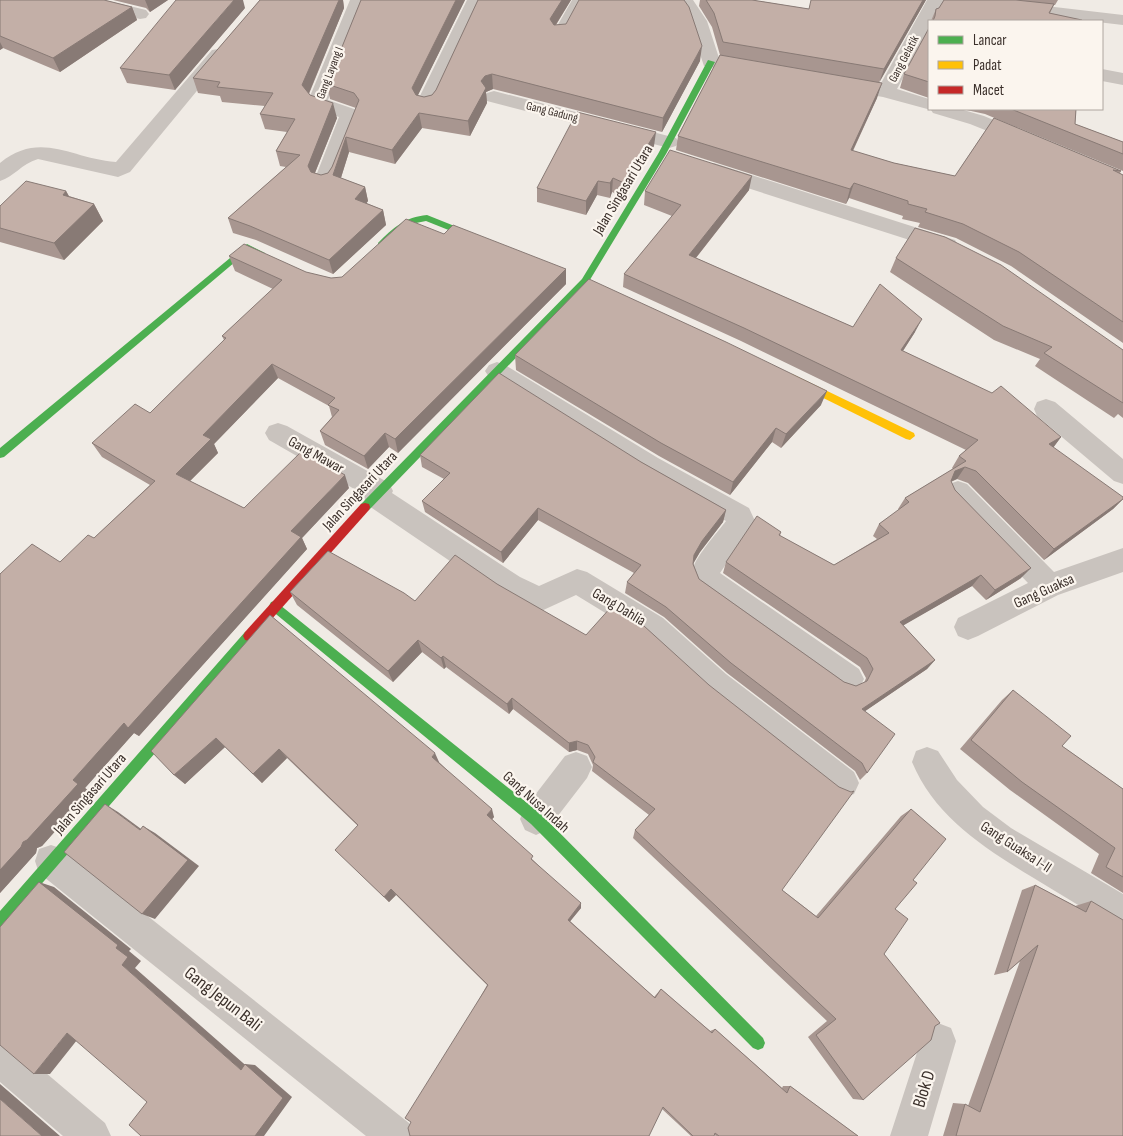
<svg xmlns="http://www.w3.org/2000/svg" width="1123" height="1136" font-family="'Sofia Sans Condensed',sans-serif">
<rect width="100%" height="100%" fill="#f0ebe5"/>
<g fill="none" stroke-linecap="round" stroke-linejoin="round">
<!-- lane -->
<path fill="#c9c3be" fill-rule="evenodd" d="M572 0H584L564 38H554L552 35Z"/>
<!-- street -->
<path fill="#c9c3be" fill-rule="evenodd" d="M75 0H105L146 10 149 14 146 18 140 19 78 4Z
M350 0H368L328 100 357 110 360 114 334 181 331 186 324 188 317 186 314 181 339 117 314 108 308 101Z
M467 0H485L436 104 433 108 426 110 419 108 416 104Z
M674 0H693L707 21 719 58 749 63 751 67 749 71 742 73 704 66 689 21Z
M927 0H994L1123 15V25L943 4 933 21H929V29L897 89 929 99V109H960L984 116 1032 136 1035 140 1032 144 1025 146 970 124 933 113 931 110 883 97 837 89 835 85 837 81 844 79 880 85Z
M218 49 224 50 227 54 224 58 130 172 118 177 38 159C21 164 14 177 0 181V163C41 130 71 159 116 162L212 50Z
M1102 69 1123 73V85L1102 81Z
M494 91 676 138 679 142 676 146 669 148 487 101 484 97 487 93Z
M714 163 955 240 958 245 955 250 947 252 707 175 704 170 707 165Z
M497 362 505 365 658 458 749 508 755 521 720 573 859 669 864 679 859 689 849 693 839 689 697 588C695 582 692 578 692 572 693 559 718 532 726 521L640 472 489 377 485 371 489 365Z
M1046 399 1055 402 1123 459V484L1114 481 1037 416 1034 409 1037 402Z
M278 423 287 426 389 483 393 491 392 493 520 577 539 586 577 569 587 572 663 618 726 674 854 772 859 783 854 794 843 798 832 794 706 694 643 636 576 595 539 612 500 595 366 504 363 494 269 440 265 433 269 426Z
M958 481 967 484 1054 572 1123 548V572L1058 595 978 636 968 640 958 636 954 627 958 618 1028 583 949 500 945 492 949 484Z
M927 747 938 751 957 780 983 807 1011 828 1123 894V930L1111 925C1085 909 1058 893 1032 877 983 847 935 817 912 762L916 751Z
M576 752 587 756 592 767 587 778 547 830 536 835 525 830 520 819 525 808 565 756Z
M51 845 63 849 409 1123 415 1136H366L39 873 35 861 39 849Z
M938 1023 951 1028 956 1041 928 1136H890L925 1028Z
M0 1040 13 1045 105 1123 111 1136H63L0 1082Z"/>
<!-- fast -->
<path fill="#4caf50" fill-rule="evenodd" d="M708 60 715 62 666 154 588 283 369 510H361L360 507 361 504 582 279 658 154Z
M427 215 487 239 488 241 487 243H481L426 221 416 223 404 228 384 247H378V243C393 228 405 217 427 215Z
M247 244 265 253 261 256 248 251 4 457 0 458V448Z
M275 601 541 814 763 1038 765 1043 763 1048 758 1050 753 1048 531 824 271 610 269 606 271 602Z
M249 631 253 632 255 636 253 640 5 926 0 928V911L245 632Z"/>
<!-- slow -->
<path fill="#ffc107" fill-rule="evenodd" d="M792 374 914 433 915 436 910 440 906 439 789 381 787 378 789 375Z"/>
<!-- jam -->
<path fill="#c62828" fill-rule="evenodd" d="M365 503 369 504 370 507 369 510 253 640 249 641 245 640 243 636 245 632 361 504Z"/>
</g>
<!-- wall -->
<path fill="#a89690" d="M0 0 132 7 137 20 60 72 3 48 0 50Z
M113 0H168L150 12 146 8Z
M260 0H343L344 8 309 94 337 118 315 173 321 175 328 173 332 167 356 108 330 99 327 84 361 0H465L418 95 424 97 432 95 436 90 478 0H571L556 25 700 61 662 132 493 89 486 92 487 103 470 136 422 128 395 164 349 152 341 178 365 187 368 201 366 203 383 210 386 225 333 274 256 240 233 233 228 218 286 167 280 166 276 151 287 132 265 129 260 114 265 106 222 102 220 96 198 93 193 78Z
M700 0H752L809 9 926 0 879 82 877 98 853 151 894 163 955 176 994 118 1121 171 1120 173 1123 175V343L1011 266 956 238 918 227 920 223 902 219 903 216 849 198 846 204 676 150 678 136 720 55 712 27 699 6Z
M944 0H1058L1055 5H1054L1050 13 1082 21H931L936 9 939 8Z
M245 8 175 90 127 83 120 68Z
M929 28V98L900 88 904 74Z
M962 109H1076L1075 124 1123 142V171L985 114Z
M654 146 623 197 612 192 610 198 597 195 586 215 537 202V188Z
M749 190 696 258 853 327 915 332 903 351 1061 437 1053 448 1123 499 1113 509 1044 560 968 483 957 479 951 482 955 490 1021 578 986 600 972 586 903 625 935 660 927 669 865 711 867 773 860 780 855 771 727 673 664 617 625 593 627 582 634 573 538 520 503 563 425 512 422 501 444 479 422 467 420 455 641 462 726 510 723 522 700 552 693 563 699 579 844 682 856 686 864 683 866 678 860 667 723 573 726 562 781 532 780 536 834 565 877 539 873 536 879 524 899 510 898 509 905 498 953 469 952 468 959 456 966 450 741 341 623 287 624 274 672 216 644 205 645 191Z
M66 191 69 196 94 204 103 221 64 260 0 242V206Z
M229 256 331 278 566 284 398 453 389 447 368 469 325 445 320 431 332 417 329 406 278 378 214 444 218 453 190 481 244 508 349 488 302 538 307 549 139 736 134 733 85 788 90 792 42 846 37 848 36 853 0 893V574L60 562 94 538 150 485 102 457 92 443 150 413 224 340 222 336 273 289 235 271Z
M896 258 1123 350V418L1118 414 1114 418 1035 366 1040 359 994 340 890 272Z
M515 355 821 405 781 448 772 442 730 495 659 456 516 370Z
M328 551 782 890 816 916 901 816 911 809 913 880 895 909 884 954 935 1026 863 1100 853 1099 808 1037 827 1021 633 838 635 830 649 815 592 771 593 765 588 754 577 750 569 752 513 709 509 714 446 667 444 669 422 652 393 682 297 605 290 592Z
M270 615 439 762 494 817 492 819 581 908 570 921 654 997 661 989 710 1031 715 1029 782 1088 783 1086H790L858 1136H716L714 1135V1136H691L662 1109 411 1122 487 985 396 895 389 902 342 856 358 826 287 758 262 783 225 747 185 784 174 775Z
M1013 690 1062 746 1123 789V893L1091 873 1099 854 1010 790 960 749 1002 700Z
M1035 885 1075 906 1091 901 1123 1136H943L953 1103 965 1104 968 1106 1020 961 1007 972 994 975 1022 890Z"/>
<!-- shaded-wall -->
<path fill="#887a75" d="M145 0H168L150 12Z
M234 0H243L245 8 175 90 169 75Z
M339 0H343L344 8 306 100 302 85Z
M456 0H465L414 103 412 88Z
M562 0H571L550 34V19Z
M923 0H926L879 83 884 69Z
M132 7 137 20 60 72 53 58Z
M0 42 3 48 0 50Z
M702 46 700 61 662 132 663 118Z
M492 74 493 89 486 92 487 103 470 136 468 121 481 81 485 76Z
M882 83 877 98 846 165 851 150Z
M333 103 337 118 312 180 308 166Z
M419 113 422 128 395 164 392 150Z
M656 132 654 146 623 197 624 183Z
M346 137 349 152 337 190 333 175Z
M752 176 749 190 687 269 689 255Z
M613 178 612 192 610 198V183Z
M598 181 597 195 586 215V201Z
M854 183 849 198 846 204 850 189Z
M365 187 368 201 359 214 355 199Z
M66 191 75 208 63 195Z
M94 204 103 221 64 260 54 243Z
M383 210 386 225 333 274 329 260Z
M566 269V284L398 453 395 439Z
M922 319 915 332 895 363 901 350Z
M272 364 278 378 214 444 218 453 184 487 176 474 203 435Z
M827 391 821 405 781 448 786 434Z
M776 428 772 442 730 495 733 482Z
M385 433 389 447 368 469 364 456Z
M1061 437 1052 449 1049 444Z
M965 467 957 479 947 483 955 471Z
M345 475 349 488 302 538 307 549 139 736 134 733 85 788 90 792 42 846 37 848 36 853 0 893V870L73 780 291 531Z
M1123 499 1113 509 1044 560 1054 549Z
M538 508V520L503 563 501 552Z
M726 510 723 522 700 552 692 566 694 555 702 541Z
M1031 568 1021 578 986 600 995 590Z
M981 575 972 586 892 632 900 622Z
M418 640 422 652 393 682 388 671Z
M443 656 446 667 444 669 441 658Z
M935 660 927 669 855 718 862 709Z
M512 698 513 709 509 714 507 704Z
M216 738 225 747 185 784 174 775Z
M577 741V750L569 752V743Z
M279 749 287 758 262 783 253 774Z
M435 753 439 762 436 766 432 757Z
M105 804 118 812 152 837 140 830Z
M492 809 494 817 489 823 487 815Z
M143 826 155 833 199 866 155 919 142 914Z
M39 882 54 887 131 949 129 951 141 961 135 968 251 1070H241L122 965Z
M391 889 396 895 389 902 384 897Z
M581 903V908L568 924V920Z
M67 1033 81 1035 50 1074H34Z
M245 1064 255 1065 292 1097 264 1136H255Z
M0 1084 60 1136H42L0 1099Z"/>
<!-- building -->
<path fill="#c3afa7" stroke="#887a75" d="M0 0H104L132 7 53 58 0 36Z
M176 0H234L169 75 120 68Z
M260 0H339L302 85 310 95 333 103 308 166 311 172 321 175 328 173 332 167 359 100 354 93 327 84 361 0H456L412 88 416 95 424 97 432 95 436 90 478 0H562L550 19 554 25 566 24 579 0H684L689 7 702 46 663 118 492 74 485 76 481 81 486 88 468 121 419 113 392 150 346 137 333 175 365 187 355 199 383 210 329 260 250 226 228 218 300 155 276 151 295 119 260 114 273 93 217 87 220 82 193 78Z
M706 0H752L809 9 811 0H923L884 69 723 42 714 13Z
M944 0H1016L1054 4 1049 13 1082 20V21H933L935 16 936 9 939 8Z
M929 28V82L904 74Z
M720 55 882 83 851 150 894 163 955 176 994 118 1121 171 1113 170 1123 175V322L1019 252 963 224 925 212 927 209 908 204V201L854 183 850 189 678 136Z
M1011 109H1076L1075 124 1123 142V154Z
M577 112 656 132 624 183 613 178 610 183 598 181 586 201 537 188Z
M670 150 752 176 689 255 853 327 880 284 922 319 901 350 992 393 1001 386 1061 437 1049 444 1123 497V499L1054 549 976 471 965 467 955 471 951 481 955 490 1031 568 995 590 981 575 900 622 935 660 862 709 895 734 867 773 862 763 731 663 666 607 627 582 641 565 538 508 501 552 422 501 450 473 420 455 499 373 641 462 726 510 702 541 694 555 693 564 699 579 844 682 856 686 867 681 873 669 867 658 726 562 757 516 781 532 779 535 834 565 889 533 879 524 909 502 905 498 966 461 959 456 978 440 744 328 624 274 681 205 645 191Z
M26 181 66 191 63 195 94 204 54 243 0 228V206Z
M406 219 444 234 453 225 566 269 395 439 385 433 364 456 320 431 339 410 328 405 335 398 272 364 203 435 211 439 176 474 244 508 302 451 345 475 291 531 301 537 128 728 124 723 73 780 78 784 27 840 23 842 21 847 0 870V574L32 544 60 562 88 535 94 538 155 481 92 443 135 404 150 413 226 338 222 336 282 280 229 256 244 244 306 272 331 278 342 277Z
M915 228 945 237 1001 265 1123 350V403L1044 353 1052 347 1003 326 896 258Z
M589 279 726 342 827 391 786 434 776 428 733 482 661 443 515 355Z
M328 551 404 593 415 601 455 555 497 584 586 635 612 606 644 626 709 685 839 787 851 792 854 791 782 890 818 918 911 809 946 839 913 880 917 883 895 909 908 919 884 954 940 1023 935 1026 931 1040 863 1100 816 1035 836 1019 635 830 655 809 593 762 595 757 588 745 577 741 569 743 512 698 507 704 443 656 441 658 418 640 388 671 290 592Z
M270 615 435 753 432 757 492 809 487 815 533 856 531 859 581 903 568 920 655 998 661 989 712 1033 715 1029 787 1093 790 1086 858 1136H719L715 1133 714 1136H693L663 1107 649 1136H410L408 1128 411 1122 405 1118 488 985 391 889 384 897 335 850 358 825 279 749 253 774 216 738 174 775 151 751Z
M1013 690 1071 736 1062 746 1123 789V877L1106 867 1115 848 1022 782 971 740Z
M105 804 140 830 143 826 188 860 142 914 64 852Z
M39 882 118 945 116 948 128 957 122 965 241 1070 245 1064 283 1098 255 1136H141L129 1125 147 1102 67 1033 34 1074 0 1045V927Z
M1035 885 1086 912 1091 901 1123 920V1136H956L965 1104 980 1112 1038 945 1007 972Z
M0 1099 42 1136H0Z"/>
<g text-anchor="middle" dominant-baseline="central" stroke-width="4.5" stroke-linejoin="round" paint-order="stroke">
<!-- far-street labels -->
<g font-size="12" fill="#3b302b" stroke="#fbf5ee">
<text transform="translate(904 59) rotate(-62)">Gang Gelatik</text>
<text transform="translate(330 73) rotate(-69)">Gang Layang I</text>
<text transform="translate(552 112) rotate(14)">Gang Gadung</text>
</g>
<!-- street labels -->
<g font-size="15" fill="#3b302b" stroke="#fbf5ee">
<text transform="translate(623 190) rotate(-59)">Jalan Singasari Utara</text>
<text transform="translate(316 455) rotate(29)">Gang Mawar</text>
<text transform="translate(360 491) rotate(-47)">Jalan Singasari Utara</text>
<text transform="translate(1044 591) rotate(-24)">Gang Guaksa</text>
<text transform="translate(619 607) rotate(31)">Gang Dahlia</text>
<text transform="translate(90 794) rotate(-49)">Jalan Singasari Utara</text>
<text transform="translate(536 802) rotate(42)">Gang Nusa Indah</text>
<text transform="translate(1016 847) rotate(33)">Gang Guaksa I-II</text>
</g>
<!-- near-street labels -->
<g font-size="18" fill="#3b302b" stroke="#fbf5ee">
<text transform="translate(223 999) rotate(38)">Gang Jepun Bali</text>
<text transform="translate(924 1089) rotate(-73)">Blok D</text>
</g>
</g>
<!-- legend -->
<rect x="928" y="20" width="175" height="90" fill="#fbf5ee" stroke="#aea6a0"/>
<rect x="938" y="36" width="25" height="8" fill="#4caf50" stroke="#aea6a0"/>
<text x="973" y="45" font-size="15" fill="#3b302b">Lancar</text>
<rect x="938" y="61" width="25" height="8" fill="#ffc107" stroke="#aea6a0"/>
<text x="973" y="70" font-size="15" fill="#3b302b">Padat</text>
<rect x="938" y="86" width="25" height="8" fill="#c62828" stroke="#aea6a0"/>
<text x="973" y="95" font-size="15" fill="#3b302b">Macet</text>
</svg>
